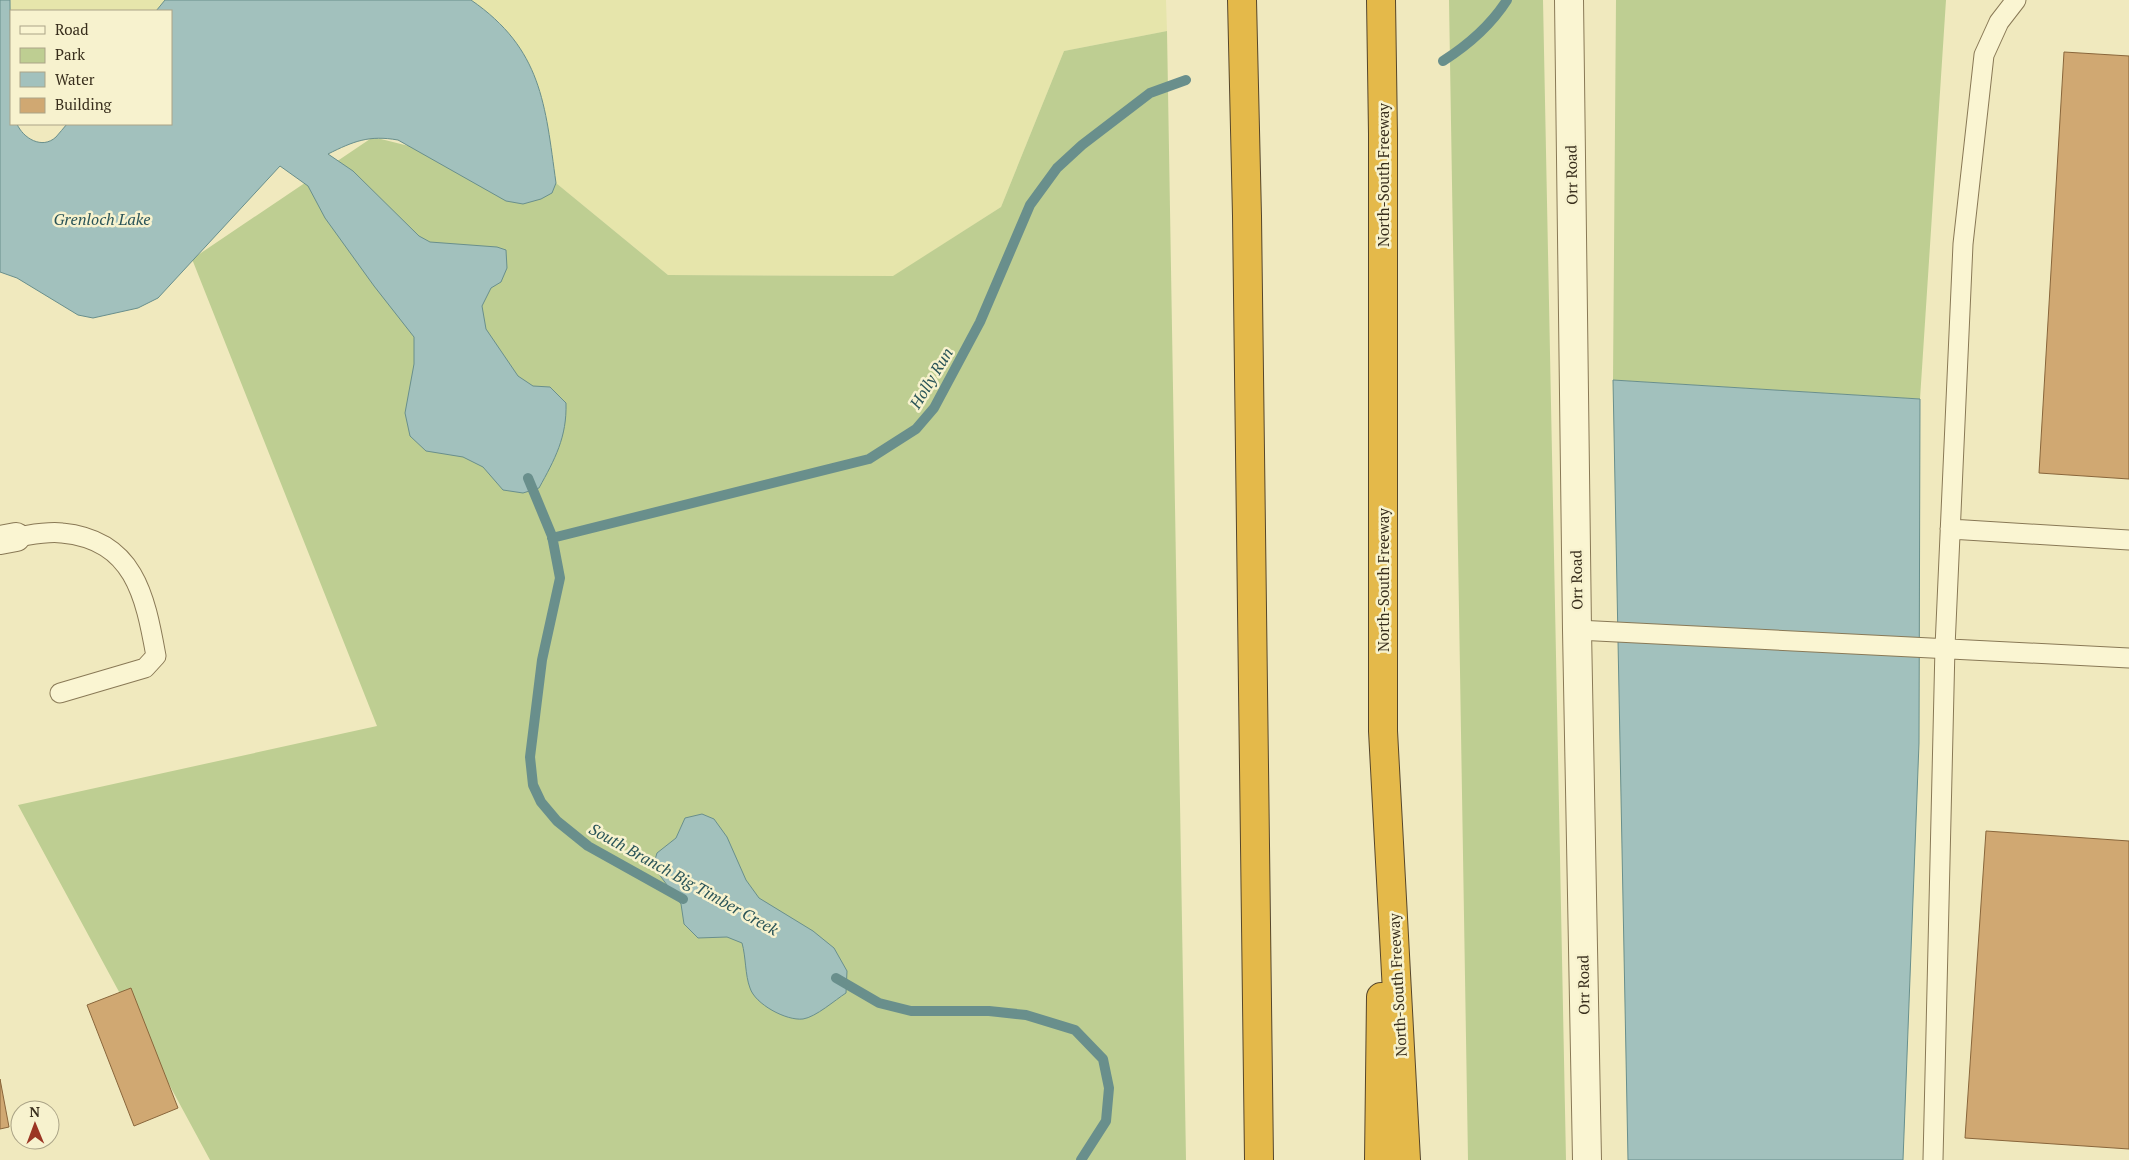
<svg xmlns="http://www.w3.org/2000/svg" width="2129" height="1160" font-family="'PT Serif',serif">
<rect width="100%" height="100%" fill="#f0e9be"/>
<!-- farmland -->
<path fill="#e6e5ab" d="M6 0H189L171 11H11V49Z
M453 0H1166L1167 31 1064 51 1001 207 894 276 668 275 556 183 499 21Z"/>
<!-- green -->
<path fill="#bece92" d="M1449 0H1543L1566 1160H1468Z
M1616 0H1946L1920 399 1613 380Z
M1167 31 1186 1160H210L18 805 377 726 192 259 373 137 556 183 668 275 893 276 1001 207 1064 51Z"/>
<!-- water -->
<path fill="#a2c1bd" stroke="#698f8c" d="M0 0H10L11 124H17C23 138 42 150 56 137 60 133 63 128 67 124H171V11H156L165 0H471C542 49 545 104 556 183L552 193 541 199 523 204 506 201 398 140C369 135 354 141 328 154L353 171 419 236 430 242 497 247 506 250 507 268 501 282 491 288 482 306 486 329 518 376 533 386 550 387 566 403C567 437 555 459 539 488L523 493 503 490 483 467 463 457 426 451 410 436 405 413 414 364V337L374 286 325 218 308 186 280 166 158 298 138 308 93 318 78 315 17 278 0 272Z
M1613 380 1920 399 1919 743 1903 1160H1628Z
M702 814 714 819 727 837 746 880 759 898 813 931 834 948 847 971 846 993C835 1000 816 1017 803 1019 786 1021 755 1004 750 988 745 975 746 957 742 943L727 937 698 938 684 924 681 904 653 866 657 853 676 838 685 818Z"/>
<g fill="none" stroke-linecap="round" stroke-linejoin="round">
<!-- stream -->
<path stroke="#698f8c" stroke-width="10" d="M1443 61C1468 45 1491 25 1507 0
M528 478 552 536 560 578 542 660 530 757 533 785 541 802 557 821 588 846 683 899
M552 538 869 459 916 429 934 408 980 322 1030 205 1057 168 1082 145 1150 93 1186 80
M836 978 879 1003 911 1011H989L1026 1015 1075 1030 1103 1059 1109 1088 1106 1121 1081 1160"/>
</g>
<!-- building -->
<path fill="#d0a872" stroke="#89663b" d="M2064 52 2129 56V479L2039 473Z
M1986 831 2129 841V1149L1965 1138Z
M131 988 178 1108 134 1126 87 1005Z
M0 1079 9 1127 0 1129Z"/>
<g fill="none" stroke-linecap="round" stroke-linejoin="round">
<!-- service casing -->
<g stroke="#897956" stroke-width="21">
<path id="service" d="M1950 529 2129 540
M16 537C31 535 47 531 62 533 134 540 145 595 156 656L145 668 60 693
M1577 630 2129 658
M1933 1160 1945 647 1963 244 1984 55 1999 22 2016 0"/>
</g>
<!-- minor casing -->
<g stroke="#897956" stroke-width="30">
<path id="minor" d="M0 540 16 537"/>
</g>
<!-- tertiary casing -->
<g stroke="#897956" stroke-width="30">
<path id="tertiary" d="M1569 0 1577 630 1587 1160"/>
</g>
<!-- motorway casing -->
<g stroke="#56462b" stroke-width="30">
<path id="motorway" d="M1242 0 1247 216 1259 1160
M1381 0 1383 134V731L1406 1160
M1379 1160 1381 997"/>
</g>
<!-- service -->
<use href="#service" stroke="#faf5d2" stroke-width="19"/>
<!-- minor -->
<use href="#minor" stroke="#faf5d2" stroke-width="28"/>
<!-- tertiary -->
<use href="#tertiary" stroke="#faf5d2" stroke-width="28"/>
<!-- motorway -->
<use href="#motorway" stroke="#e4b94a" stroke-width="28"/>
</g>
<g text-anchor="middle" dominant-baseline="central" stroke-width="5" stroke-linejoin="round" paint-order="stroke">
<!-- street labels -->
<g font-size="15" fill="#382e1c" stroke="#f7f2ce">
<text transform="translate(1383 175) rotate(-90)">North-South Freeway</text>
<text transform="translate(1571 175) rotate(-91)">Orr Road</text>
<text transform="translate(1383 580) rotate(-90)">North-South Freeway</text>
<text transform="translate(1576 580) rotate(-91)">Orr Road</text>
<text transform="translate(1397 985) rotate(-93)">North-South Freeway</text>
<text transform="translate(1583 985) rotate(-91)">Orr Road</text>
</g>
<!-- water labels -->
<g font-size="16" font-style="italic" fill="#2a5458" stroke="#f7f2ce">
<text x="102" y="219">Grenloch Lake</text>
<text transform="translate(931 378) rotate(-59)">Holly Run</text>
<text transform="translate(684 879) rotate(29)">South Branch Big Timber Creek</text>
</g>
</g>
<!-- legend -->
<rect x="10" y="10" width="162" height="115" fill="#f7f2ce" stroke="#aba487"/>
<rect x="20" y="26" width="25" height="8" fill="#faf5d2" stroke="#aba487"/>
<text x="55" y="35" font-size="15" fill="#382e1c">Road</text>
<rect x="20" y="48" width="25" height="15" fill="#bece92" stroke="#aba487"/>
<text x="55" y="60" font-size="15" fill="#382e1c">Park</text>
<rect x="20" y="72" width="25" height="15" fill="#a2c1bd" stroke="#aba487"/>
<text x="55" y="85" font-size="15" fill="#382e1c">Water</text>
<rect x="20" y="98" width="25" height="15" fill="#d0a872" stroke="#aba487"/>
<text x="55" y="110" font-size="15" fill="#382e1c">Building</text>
<!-- north arrow -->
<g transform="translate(35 1125) rotate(359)"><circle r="24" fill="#f7f2ce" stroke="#aba487"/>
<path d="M0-4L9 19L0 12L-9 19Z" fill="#9b3523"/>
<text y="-8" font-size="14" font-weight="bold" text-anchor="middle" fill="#382e1c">N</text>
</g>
</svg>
